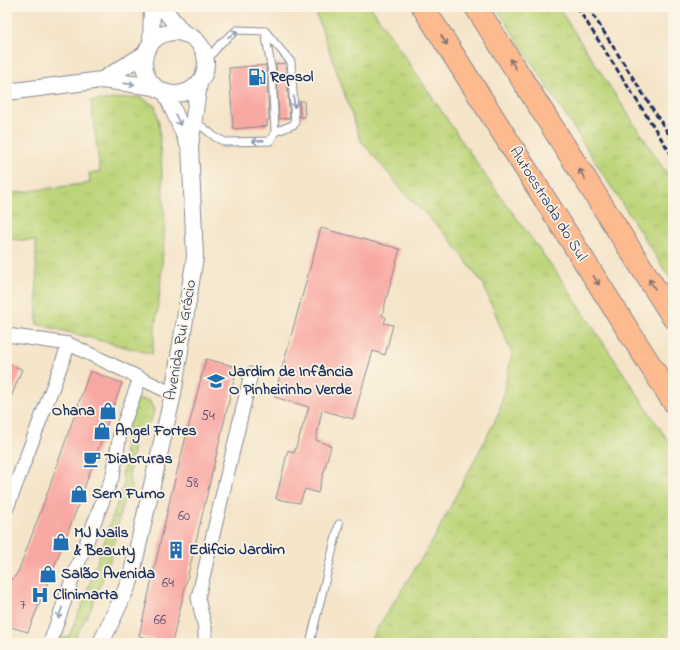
<svg xmlns="http://www.w3.org/2000/svg" width="680" height="650" font-family="'Indie Flower',sans-serif">
<defs>
<pattern id="grass-tufts" width="24" height="20" patternUnits="userSpaceOnUse"><rect width="24" height="20" fill="#bdd57a"/><path d="M3 7l-1-3M5 7V3M7 7l1-3M15 17l-1-3M17 17v-4M19 17l1-3" fill="none" stroke="#a2b76c"/></pattern>
<pattern id="park-crowns" width="20" height="18" patternUnits="userSpaceOnUse"><rect width="20" height="18" fill="#bdd57a"/><path d="M2 6a3 3 0 1 1 6 0M12 15a3 3 0 1 1 6 0" fill="none" stroke="#a2b76c"/></pattern>
</defs>
<rect width="100%" height="100%" fill="#fcf5e5"/>
<filter id="ink" filterUnits="userSpaceOnUse"><feTurbulence type="fractalNoise" baseFrequency=".025" numOctaves="2"/><feDisplacementMap in="SourceGraphic" scale="8" xChannelSelector="R" yChannelSelector="G"/><feConvolveMatrix kernelMatrix="1 2 1 2 8 2 1 2 1" color-interpolation-filters="sRGB"/></filter>
<filter id="wash" filterUnits="userSpaceOnUse"><feTurbulence type="fractalNoise" baseFrequency=".012" numOctaves="4" result="noise"/><feDisplacementMap in="SourceGraphic" scale="16" xChannelSelector="R" yChannelSelector="G"/><feGaussianBlur stdDeviation="0.9" result="paint"/><feColorMatrix in="noise" values="0 0 0 0 0 0 0 0 0 0 0 0 0 0 0 0 0 1.4 0 .05"/><feComposite in="paint" operator="in"/></filter>
<g filter="url(#wash)">
<rect width="100%" height="100%" fill="#f4e4c8"/>
<!-- grass -->
<path fill="url(#grass-tufts)" stroke="#6c826c" d="M314 7H371L487 178 557 273 673 448V643H368L433 540 499 413 512 354 483 284 449 238 410 199 361 141Z
M496 7H558L673 183V283Z
M140 97 155 106 159 123 165 225 160 290 152 354 37 324 36 241 7 239V194L90 183 89 173 100 172 91 101Z"/>
<!-- park -->
<path fill="url(#park-crowns)" stroke="#6c826c" d="M137 399 149 400 154 410 151 421 135 438 129 477 133 494 123 502 111 557 91 609 72 643H59L60 639 69 636 84 600 122 489 124 482 122 475 125 463V432Z"/>
<g id="blocks">
<!-- building -->
<path fill="#f8a8a3" d="M285 63 290 118 279 119 276 64Z
M266 65 269 120H267V126L233 129 229 68Z
M299 101H304L305 117H300Z
M321 228 400 249 382 315 386 318 384 323 393 325 385 355 373 351 353 419 322 410 316 440 331 446 318 493 305 489 300 503 276 499 288 450 294 453 309 407 274 397Z
M206 359 237 367 172 643H168L139 636 171 495Z
M7 364 22 369 8 405H7Z
M90 371 122 383 73 519 28 632 7 626V581L13 579 18 572 42 508Z"/>
</g>
</g>
<g filter="url(#ink)">
<use href="#blocks" fill-opacity="0" stroke="#888a93" stroke-width="1"/>
<g fill="none" stroke-linecap="round" stroke-linejoin="round">
<!-- service casing -->
<g stroke="#888a93" stroke-width="9">
<path id="service" d="M265 31 291 62 295 124 275 132
M194 120 215 137 225 142 270 141 275 132 272 73 265 31 237 30 221 43 206 61
M310 643 339 524"/>
</g>
<!-- minor casing -->
<g stroke="#888a93" stroke-width="15">
<path id="minor" d="M7 335 69 344 173 394
M7 508 69 344
M50 643 74 574 113 475 120 434 140 378
M205 643V628L198 598 251 374"/>
</g>
<!-- tertiary casing -->
<g stroke="#888a93" stroke-width="18">
<path id="tertiary" d="M162 7 184 34
M144 63a31 31 0 1 1 62 0a31 31 0 1 1-62 0Z
M151 43 152 7
M102 80 145 54
M7 92 102 80 155 87
M166 93 189 146
M101 643 130 581 173 394 195 257 190 146 199 83"/>
</g>
<!-- motorway casing -->
<g stroke="#888a93" stroke-width="24">
<path id="motorway" d="M423 7 673 401
M476 7 673 317"/>
</g>
<!-- service -->
<use href="#service" stroke="#fff" stroke-width="7"/>
<!-- minor -->
<use href="#minor" stroke="#fff" stroke-width="13"/>
<!-- tertiary -->
<use href="#tertiary" stroke="#fff" stroke-width="16"/>
<!-- motorway -->
<use href="#motorway" stroke="#fcba8e" stroke-width="22"/>
<!-- rail -->
<path stroke="#1b2f5e" stroke-width="3" stroke-dasharray="6 3" stroke-linecap="butt" d="M577 7 673 157
M588 7 673 141"/>
</g>
<!-- one-way arrows -->
<defs><path id="oneway-shaft" d="M-6 0H5M1.5-3L5.5 0L1.5 3" fill="none" stroke-width="1.6" stroke-linecap="round" stroke-linejoin="round"/></defs>
<g stroke="#8d97ae">
<use href="#oneway-shaft" transform="translate(233 34) rotate(-33)"/>
<use href="#oneway-shaft" transform="translate(129 84) rotate(8)"/>
<use href="#oneway-shaft" transform="translate(294 102) rotate(86)"/>
<use href="#oneway-shaft" transform="translate(178 120) rotate(66)"/>
<use href="#oneway-shaft" transform="translate(258 141) rotate(178)"/>
<use href="#oneway-shaft" transform="translate(60 613) rotate(110)"/>
</g>
<g stroke="#806e74">
<use href="#oneway-shaft" transform="translate(444 40) rotate(58)"/>
<use href="#oneway-shaft" transform="translate(513 64) rotate(-122)"/>
<use href="#oneway-shaft" transform="translate(582 174) rotate(-122)"/>
<use href="#oneway-shaft" transform="translate(596 280) rotate(58)"/>
<use href="#oneway-shaft" transform="translate(652 284) rotate(-122)"/>
</g>
</g>
<!-- icons -->
<defs>
<g id="fuel-bare" transform="scale(1.38)"><path d="M-5.5-6h7V0h2V4h1.3V-2.5L3-4.5l.8-.8L6-3V5H2.5V1h-1V6h-7ZM-4.2-4.7v3.2H.2V-4.7Z" fill="#1f6fb2" stroke="#fcf5e5" stroke-width="2.5" paint-order="stroke"/></g>
<g id="school-bare" transform="scale(1.38)"><path d="M0-5L7-2L0 1L-7-2ZM-4 1L0 2.5L4 1V4Q0 6-4 4Z" fill="#1f6fb2" stroke="#fcf5e5" stroke-width="2.5" paint-order="stroke"/></g>
<g id="shop-bare" transform="scale(1.38)"><path d="M-5-2.5h2.3a2.7 3.5 0 0 1 5.4 0H5L5.5 6h-11ZM-1.5-2.5h3a1.5 2.3 0 0 0-3 0Z" fill="#1f6fb2" stroke="#fcf5e5" stroke-width="2.5" paint-order="stroke"/></g>
<g id="cafe-bare" transform="scale(1.38)"><path d="M-5.5-4.5H6V0H3Q3 3.5 0 3.5H-2.5Q-5.5 3.5-5.5 0ZM3-3.2v2h1.7v-2ZM-6 4.5H4V6H-6Z" fill="#1f6fb2" stroke="#fcf5e5" stroke-width="2.5" paint-order="stroke"/></g>
<g id="building-bare" transform="scale(1.38)"><path d="M-4-6H4V6H1V3H-1V6H-4ZM-2.5-4.3h1.7v1.8h-1.7ZM.8-4.3h1.7v1.8H.8ZM-2.5-1h1.7V.8h-1.7ZM.8-1h1.7V.8H.8Z" fill="#1f6fb2" stroke="#fcf5e5" stroke-width="2.5" paint-order="stroke"/></g>
<g id="hospital-bare" transform="scale(1.38)"><path d="M-5-5h3v3.5h4V-5h3V5h-3V1.5h-4V5h-3Z" fill="#1f6fb2" stroke="#fcf5e5" stroke-width="2.5" paint-order="stroke"/></g>
</defs>
<g fill-rule="evenodd">
<use href="#fuel-bare" x="257" y="77"/>
<use href="#school-bare" x="216" y="381"/>
<use href="#shop-bare" x="108" y="411"/>
<use href="#shop-bare" x="102" y="431"/>
<use href="#cafe-bare" x="92" y="459"/>
<use href="#shop-bare" x="79" y="494"/>
<use href="#shop-bare" x="61" y="542"/>
<use href="#building-bare" x="176" y="550"/>
<use href="#shop-bare" x="48" y="574"/>
<use href="#hospital-bare" x="40" y="595"/>
</g>
<g text-anchor="middle" dominant-baseline="central" stroke-width="3.5" stroke-linejoin="round" paint-order="stroke">
<!-- number labels -->
<g font-size="14" fill="#524d6f">
<text x="208" y="416">54</text>
<text x="192" y="483">58</text>
<text x="184" y="516">60</text>
<text x="168" y="583">64</text>
<text x="23" y="605">7</text>
<text x="160" y="620">66</text>
</g>
<!-- poi labels -->
<g font-size="16" font-weight="bold" fill="#1b2f5e" stroke="#fcf5e5" text-anchor="start">
<text x="270" y="77">Repsol</text>
<text x="229" y="372">Jardim de Infância<tspan x="229" dy="18">O Pinheirinho Verde</tspan></text>
<text x="95" y="411" text-anchor="end">Ohana</text>
<text x="115" y="431">Angel Fortes</text>
<text x="105" y="459">Diabruras</text>
<text x="92" y="494">Sem Fumo</text>
<text x="74" y="533">MJ Nails<tspan x="74" dy="18">&amp; Beauty</tspan></text>
<text x="189" y="550">Edifcio Jardim</text>
<text x="61" y="574">Salão Avenida</text>
<text x="53" y="595">Clinimarta</text>
</g>
<!-- street labels -->
<g font-size="16" fill="#1b2f5e" stroke="#fcf5e5">
<text transform="translate(548 204) rotate(58)">Autoestrada do Sul</text>
<text transform="translate(181 340) rotate(-80)">Avenida Rui Grácio</text>
</g>
</g>
<!-- margin -->
<rect width="680" height="650" fill="none" stroke="#fcf5e5" stroke-width="24"/>
</svg>
